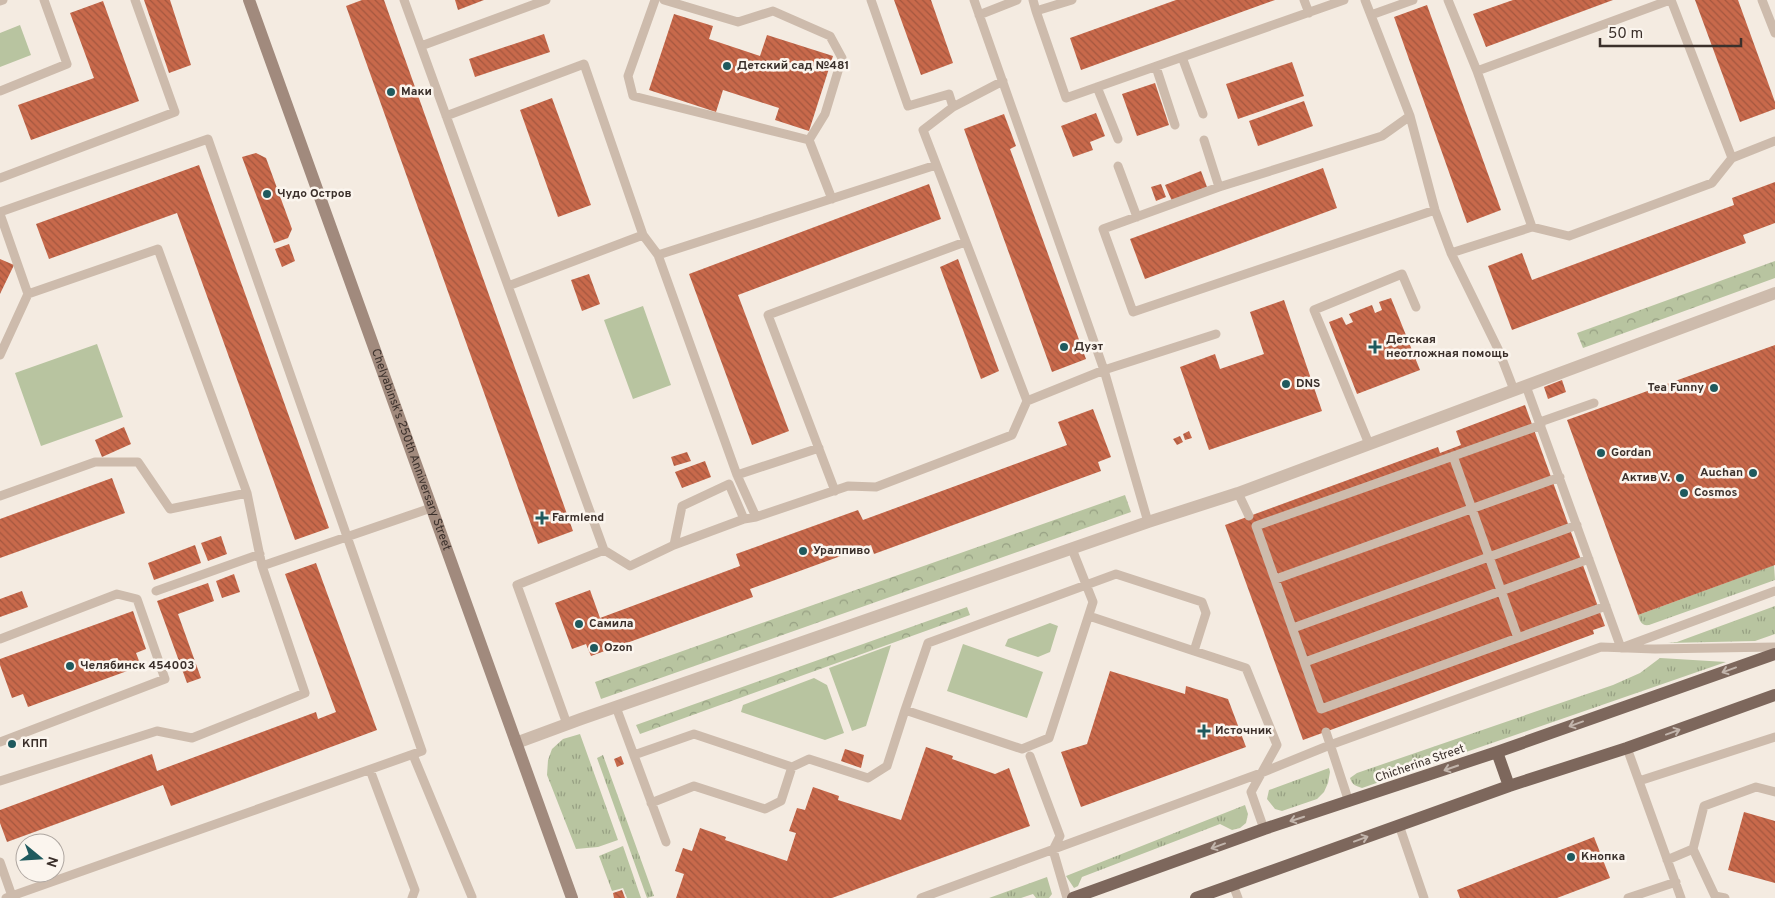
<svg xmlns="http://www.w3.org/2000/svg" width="1775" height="898" font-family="Overpass,sans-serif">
<defs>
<pattern id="grass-tufts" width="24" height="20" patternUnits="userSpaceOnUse" patternTransform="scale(1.25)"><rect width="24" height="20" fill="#b8c4a0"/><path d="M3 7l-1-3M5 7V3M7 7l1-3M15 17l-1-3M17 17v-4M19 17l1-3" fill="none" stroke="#97a083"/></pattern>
<pattern id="forest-crowns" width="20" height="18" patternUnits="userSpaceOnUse" patternTransform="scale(1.25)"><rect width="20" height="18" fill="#b8c4a0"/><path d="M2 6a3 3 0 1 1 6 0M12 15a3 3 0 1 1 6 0" fill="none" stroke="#97a083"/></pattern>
<pattern id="building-back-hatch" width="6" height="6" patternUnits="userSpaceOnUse" patternTransform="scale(1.25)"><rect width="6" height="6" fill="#c8694b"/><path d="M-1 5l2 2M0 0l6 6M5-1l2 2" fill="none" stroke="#a4573f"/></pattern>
</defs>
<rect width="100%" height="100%" fill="#f4ebe1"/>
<!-- grass -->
<path fill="url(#grass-tufts)" d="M1774 565 1775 580 1649 625C1641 626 1640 621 1638 615Z
M1775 606V634L1755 641 1668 643 1677 642Z
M1660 658 1726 662 1362 788C1356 786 1352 785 1350 778L1357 773 1613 685 1640 673Z
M580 734 618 840 598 847 576 849 547 775 548 760 552 749 563 739Z
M603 755 654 896 647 898 597 758Z
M1329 768 1330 772 1328 783 1324 792 1317 799 1282 811 1275 809 1267 799 1269 790Z
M1245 805 1248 814 1246 823 1240 828 1232 830 1220 824 1082 877 1078 886 1074 888 1066 876Z
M623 846 641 898H627L623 888 612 891 599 856Z
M1047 877 1052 894 1049 898H1036L1033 894 1021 898H989Z"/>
<!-- forest -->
<path fill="url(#forest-crowns)" d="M1775 261V278L1583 348 1577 333Z
M1125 495 1131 512 601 699 595 682Z
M967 607 970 615 640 734 636 725Z"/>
<!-- green -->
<path fill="#b8c4a0" d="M20 25 31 55 0 67V33Z
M643 306 671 385 633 399 604 320Z
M97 344 123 417 41 446 15 373Z
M1050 623 1058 626 1050 652 1038 657 1005 646 1008 639Z
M963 644 1043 672 1027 718 947 691Z
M891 645 866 726 852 731 829 668Z
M814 678 827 685 844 733 825 740 741 712 743 705Z"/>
<!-- building -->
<path fill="url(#building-back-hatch)" d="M144 0H170L191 65 169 73Z
M362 0H384L573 531 538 544 346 6Z
M455 0H484L458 10Z
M894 0H931L953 63 921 75Z
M1176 0H1275L1081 70 1070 38Z
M1513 0H1613L1486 47 1473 14Z
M1695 0H1738L1775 102V109L1740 122Z
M103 1 139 101 31 140 18 105 94 78 70 13Z
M1427 5 1501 210 1467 223 1394 17Z
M674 14 713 26 709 39 760 56 767 35 833 56 809 131 775 120 779 108 723 90 716 112 649 90Z
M544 34 550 52 475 77 469 59Z
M1292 62 1304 96 1238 119 1226 84Z
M1155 83 1169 125 1137 136 1122 94Z
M552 98 591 205 558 217 520 110Z
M1304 101 1313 126 1258 146 1249 121Z
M1096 113 1105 136 1090 142 1093 150 1073 157 1061 126Z
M1004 114 1016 146 1010 149 1086 359 1052 372 964 129Z
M256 153 266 158 292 229 288 238 274 243 242 157Z
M199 165 329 528 295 540 177 213 49 259 36 224Z
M1323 168 1337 208 1145 279 1130 239Z
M1201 171 1207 187 1172 201 1165 185Z
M1775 182V223L1743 235 1746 243 1512 330 1488 266 1522 253 1532 280 1734 205 1732 198Z
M929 184 941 219 738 295 789 431 752 445 689 274Z
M1161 184 1166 197 1156 201 1151 187Z
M289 244 295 261 282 267 275 249Z
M0 259 14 265 0 294Z
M958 259 999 371 981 379 940 267Z
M589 274 600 304 582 311 571 280Z
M1391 298 1420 370 1357 394 1329 322 1342 317 1346 325 1353 322 1349 314 1372 305 1375 313 1382 310 1379 302Z
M1284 300 1322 411 1209 450 1180 367 1215 354 1220 369 1264 354 1250 312Z
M1775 345V565L1638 615 1567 420Z
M1562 380 1566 392 1548 399 1544 387Z
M1525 405 1605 626 1593 630 1594 634 1303 740 1225 525 1438 447 1440 453 1461 445 1456 431Z
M1093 409 1111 457 1098 462 1101 471 874 554 871 545 750 589 753 597 591 656 586 644 572 649 555 603 590 590 600 618 740 566 736 554 858 510 863 520 1067 445 1058 422Z
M124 427 131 444 102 457 95 440Z
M1189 431 1192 438 1185 440 1183 434Z
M1180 436 1183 442 1177 445 1173 439Z
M687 452 691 461 674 466 671 457Z
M705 461 711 477 682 488 675 472Z
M112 478 125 513 0 558V519Z
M221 536 227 554 208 561 201 543Z
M195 545 201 563 154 580 148 563Z
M316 563 377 730 171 806 163 785 7 842 0 823V810L152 754 157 771 316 712 318 719 336 712 285 574Z
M234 574 240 592 222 598 216 581Z
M208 583 214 601 178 614 201 678 187 683 157 601Z
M22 591 28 607 0 617V599Z
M133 611 146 649 136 653 141 666 28 707 23 694 12 698 0 665V659Z
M1110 671 1185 694 1186 686 1228 699 1246 747 1081 807 1061 752 1087 744Z
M926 747 953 756 952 759 995 774 1009 768 1030 826 832 898H676L684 874 675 871 683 848 692 851 700 828 726 837 725 840 787 861 796 833 789 831 797 808 805 810 813 787 839 796 838 800 901 820Z
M845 749 864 755 861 768 841 761Z
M621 756 624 764 617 767 614 759Z
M1744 812 1775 821V883L1728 870Z
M1594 837 1610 878 1557 898H1460L1457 890Z
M622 890 625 898H614L613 893Z"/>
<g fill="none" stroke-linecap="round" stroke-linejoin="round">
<!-- lane -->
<path stroke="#cdbbac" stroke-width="9" d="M404 0 604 550 630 566 674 545 744 519 756 517 848 486 876 487 1012 435 1027 401 1104 370 1216 334
M655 0 628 76 633 96 809 140
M664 0 738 22 773 11 830 36 842 58 825 114 809 140
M871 0 908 106 949 94 953 107
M974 0 1104 370 1148 522
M1033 0 1036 11 1072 0
M1304 0 1309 13
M1365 0 1410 116 1435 210 1451 253 1499 351 1514 390
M1448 0 1477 71 1532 227
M1671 0 1732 158
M1762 0 1775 33
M0 1 3 0
M1036 11 1066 98 1344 0
M979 15 1017 0
M1371 15 1413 0
M421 46 546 0
M1182 57 1203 114
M1156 67 1175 125
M1477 71 1670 0
M1003 81 953 107 923 130 1027 401
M1097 87 1118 139
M0 91 67 64 44 0
M446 116 584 64 643 235
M1410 116 1382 136 1219 187 1103 229 1133 312 1435 210
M809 140 832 199
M1204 140 1219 187
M1118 166 1137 217
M0 178 175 112 135 0
M0 212 208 139 422 751 6 898
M0 214 28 294
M1451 253 1532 227 1569 236 1712 183 1732 158 1775 141
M658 255 936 165
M508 286 643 235 658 255 737 475 756 517
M0 355 28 294 158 249 247 493 262 566 305 693 192 738 157 731 0 781
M1526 386 1621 648 1775 591
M1540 422 1594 403
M1541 425 1256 526 1321 709 1606 606
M1369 444 1314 310 1402 274 1416 307
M1453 456 1518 638
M737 475 819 448
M835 491 768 315 965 242
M1238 493 1249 516
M0 496 95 462H138L170 509 247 493
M674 545 682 506 729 484 744 519
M262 566 431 508
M1276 579 1560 477
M156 591 260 554
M1293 628 1577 525
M0 639 117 594 137 599 165 679 0 742
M1194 651 1246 668 1277 745 1251 792 1264 829
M1305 662 1589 559
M616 707 666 842
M905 710 928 643 1116 574 1202 602 1206 613 1194 651 1089 616
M567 724 517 585 604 550
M1326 732 1349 802
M1627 748 1681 898
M413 755 472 897
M634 755 694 734 792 767
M1030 756 1060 836 1053 850 1067 898
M370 770 415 890 412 898
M1639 781 1775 737
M651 803 694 786 765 809 781 801 792 767 809 759 868 778 887 766 905 710 1022 749 1049 738 1093 602 1072 549
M1399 825 1424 898
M1667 860 1693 849
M0 862 12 896
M1233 885 1238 898
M921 898 1261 773 1330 745 1601 647 1655 649 1775 647
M1628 898 1676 882
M1725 898 1715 896 1693 849 1704 806 1756 787 1775 792"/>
<!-- street -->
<path stroke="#cdbbac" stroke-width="12" d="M516 743 581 719 1148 522 1238 493 1775 293"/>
<!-- secondary -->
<path stroke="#a18a7d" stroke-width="12" id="s1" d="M249 0 572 898"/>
<!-- primary -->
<path stroke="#7d675c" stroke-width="12" d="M1497 752 1509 786
M1073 898 1264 829 1497 752 1775 654
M1196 898 1509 786 1627 748 1775 695"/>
</g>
<!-- one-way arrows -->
<defs><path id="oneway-shaft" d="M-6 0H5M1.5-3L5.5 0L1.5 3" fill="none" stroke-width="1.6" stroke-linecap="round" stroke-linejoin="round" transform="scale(1.25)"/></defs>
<g stroke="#c2b5ac">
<use href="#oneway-shaft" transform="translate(1729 670) rotate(160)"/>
<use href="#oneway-shaft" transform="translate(1576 724) rotate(160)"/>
<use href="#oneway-shaft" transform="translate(1673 732) rotate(-20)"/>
<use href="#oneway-shaft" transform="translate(1451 768) rotate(161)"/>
<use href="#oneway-shaft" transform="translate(1297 819) rotate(162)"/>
<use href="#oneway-shaft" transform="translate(1361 839) rotate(-20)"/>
<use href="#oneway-shaft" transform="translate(1218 846) rotate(160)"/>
</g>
<!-- markers -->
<g fill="#1f5a5e" stroke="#fbf5ee" stroke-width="2">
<circle cx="727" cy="66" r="5"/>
<circle cx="391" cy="92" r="5"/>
<circle cx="267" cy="194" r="5"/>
<circle cx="1064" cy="347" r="5"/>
<path d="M1372.5 339.5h5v5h5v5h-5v5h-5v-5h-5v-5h5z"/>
<circle cx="1286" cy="384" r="5"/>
<circle cx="1714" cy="388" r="5"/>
<circle cx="1601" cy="453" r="5"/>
<circle cx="1753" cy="473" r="5"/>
<circle cx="1680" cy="478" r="5"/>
<circle cx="1684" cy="493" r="5"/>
<path d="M539.5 510.5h5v5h5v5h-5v5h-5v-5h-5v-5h5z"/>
<circle cx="803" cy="551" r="5"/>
<circle cx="579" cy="624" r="5"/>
<circle cx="594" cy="648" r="5"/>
<circle cx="70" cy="666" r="5"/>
<path d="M1201.5 723.5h5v5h5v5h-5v5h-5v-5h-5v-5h5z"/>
<circle cx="12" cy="744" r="5"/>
<circle cx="1571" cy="857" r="5"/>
</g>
<g text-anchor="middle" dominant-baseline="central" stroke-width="5" stroke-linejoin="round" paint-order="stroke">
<!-- poi labels -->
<g font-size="12" font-weight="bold" fill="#3b302b" stroke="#fbf5ee" text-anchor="start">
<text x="737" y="66">Детский сад №481</text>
<text x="401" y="92">Маки</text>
<text x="277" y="194">Чудо Остров</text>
<text x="1386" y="340">Детская<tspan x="1386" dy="14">неотложная помощь</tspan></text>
<text x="1074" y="347">Дуэт</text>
<text x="1296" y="384">DNS</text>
<text x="1704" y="388" text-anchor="end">Tea Funny</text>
<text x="1611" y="453">Gordan</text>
<text x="1743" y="473" text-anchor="end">Auchan</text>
<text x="1670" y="478" text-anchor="end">Актив V.</text>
<text x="1694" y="493">Cosmos</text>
<text x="552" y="518">Farmlend</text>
<text x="813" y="551">Уралпиво</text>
<text x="589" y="624">Самила</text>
<text x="604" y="648">Ozon</text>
<text x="80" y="666">Челябинск 454003</text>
<text x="1215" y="731">Источник</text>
<text x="22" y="744">КПП</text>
<text x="1581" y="857">Кнопка</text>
</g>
<!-- street labels -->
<g font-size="12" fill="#3b302b" stroke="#fbf5ee">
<text stroke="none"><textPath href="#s1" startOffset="478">Chelyabinsk's 250th Anniversary Street</textPath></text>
<text transform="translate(1420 764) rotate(-19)">Chicherina Street</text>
</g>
</g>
<!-- north arrow -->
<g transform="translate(40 858) rotate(108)"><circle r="24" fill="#fbf5ee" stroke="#aea6a0"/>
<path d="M0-4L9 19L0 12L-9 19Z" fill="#1f5a5e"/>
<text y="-8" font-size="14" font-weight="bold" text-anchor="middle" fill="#3b302b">N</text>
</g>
<!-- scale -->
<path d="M1600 38v8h141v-8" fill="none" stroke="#3b302b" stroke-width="2.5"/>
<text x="1608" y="38" font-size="15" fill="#3b302b" stroke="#fbf5ee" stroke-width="4" paint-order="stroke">50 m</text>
</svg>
